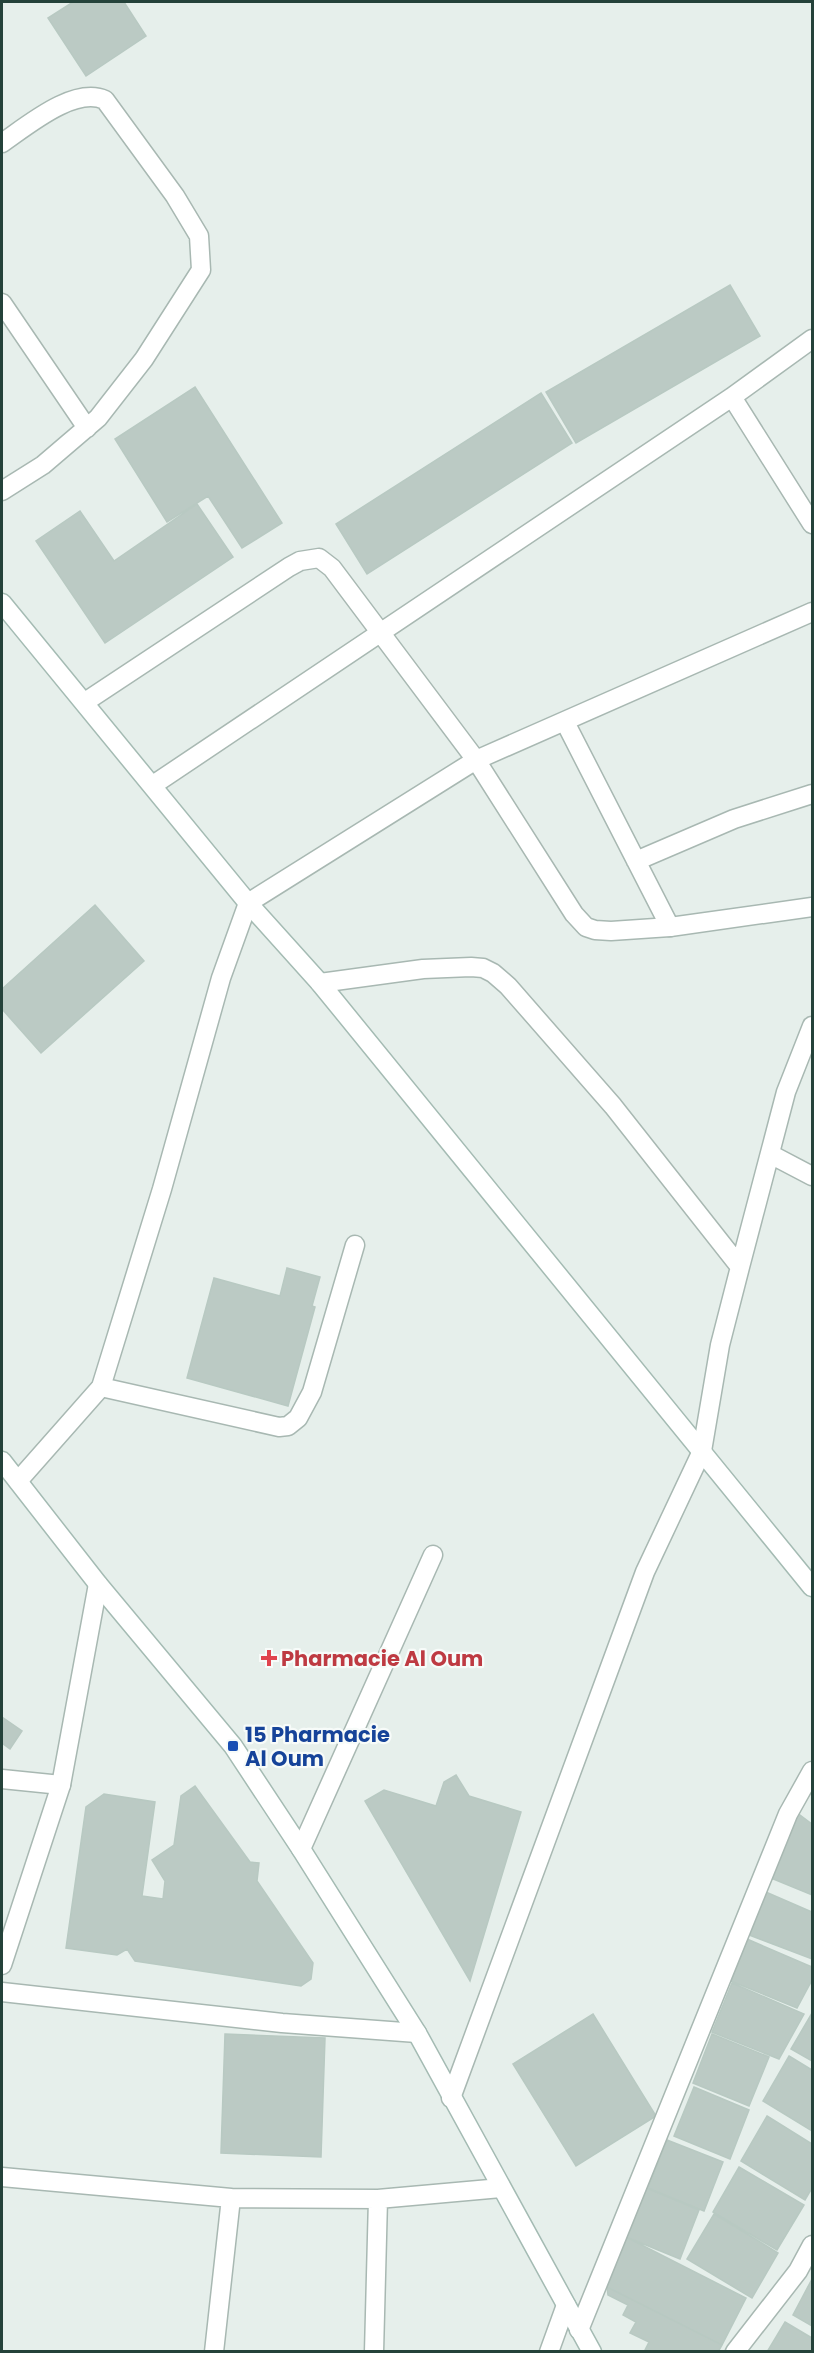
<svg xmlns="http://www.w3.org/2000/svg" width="814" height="2353" font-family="Poppins,sans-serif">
<rect width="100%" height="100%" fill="#e6efeb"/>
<!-- building -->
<path fill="#bbcac4" stroke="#b8c9c2" stroke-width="1.5" d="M73 2H124L146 36 86 76 48 18Z
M730 285 760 336 576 443 546 392Z
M195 387 282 523 242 548 208 496 167 522 115 439Z
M541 393 572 443 367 574 336 524Z
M197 504 233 557 105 643 36 541 80 511 114 561Z
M95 905 144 961 41 1053 2 1009V989Z
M287 1268 320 1277 312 1306 315 1307 288 1406 187 1378 214 1278 280 1296Z
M2 1717 22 1731 10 1749 2 1743Z
M456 1775 469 1796 521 1812 470 1981 365 1801 384 1790 436 1806 444 1782Z
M195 1786 250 1862 259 1863 257 1881 313 1963 311 1979 301 1986 135 1961 127 1949 117 1955 66 1948 86 1807 104 1794 155 1802 142 1896 163 1899 165 1881 152 1860 174 1845 181 1796Z
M796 1812 812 1824V1895L771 1878Z
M761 1890 812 1912V1959L744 1933Z
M747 1939 812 1967V1980L797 2008 731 1981Z
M732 1983 804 2014 779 2059 712 2032Z
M812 2013V2061L791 2049Z
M593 2014 656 2116 576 2166 513 2064Z
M225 2034 325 2038 321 2157 221 2153Z
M712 2034 769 2057 749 2106 693 2083Z
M789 2056 812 2070V2131L763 2101Z
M694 2087 749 2110 730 2159 674 2136Z
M767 2116 812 2144V2188L805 2200 741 2161Z
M667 2140 723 2162 704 2211 648 2188Z
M739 2167 804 2205 777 2250 713 2212Z
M644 2187 699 2210 680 2259 624 2236Z
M714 2214 778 2253 752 2298 687 2259Z
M624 2236 746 2298 722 2345 607 2287Z
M812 2279V2326L793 2315Z
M607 2287 722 2345 718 2352H644L649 2342 630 2333 636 2322 623 2315 628 2305 608 2295Z
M785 2322 812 2338V2352H767Z"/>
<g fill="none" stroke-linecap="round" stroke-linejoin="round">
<!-- lane casing -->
<g stroke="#a8b8b2" stroke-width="21">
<path id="lane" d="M565 722 670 927
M636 861 734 819 812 794
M101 1387 279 1427 288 1426 298 1418 312 1392 355 1245
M2 1779 61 1785
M2 2177 231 2198 378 2199 501 2188
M214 2352 231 2198
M374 2352 378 2199"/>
</g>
<!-- street casing -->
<g stroke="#a8b8b2" stroke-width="21">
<path id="street" d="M2 143C27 126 74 86 105 100L175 196 199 236 201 270 144 359 98 418 43 465 2 491
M2 303 87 428
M732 397 812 524
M85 702 289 567 300 561 319 558 332 568 476 760 574 914 586 927 595 930 611 931 670 927 812 907
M153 785 732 397 812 339
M320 983 423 969 471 967 483 968 493 973 508 986 613 1106 740 1267
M770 1154 812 1176
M18 1481 101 1387 162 1189 221 978 248 903 476 760 812 612
M301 1849 433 1555
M2 1965 61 1785 98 1584
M2 1992 282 2023 417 2033
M451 2098 645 1572 702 1451 720 1345 740 1267 786 1092 812 1026
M579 2330 788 1814 812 1771
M549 2352 566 2305
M735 2352 798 2271 812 2245"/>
</g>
<!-- secondary casing -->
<g stroke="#a4bbb3" stroke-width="21">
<path id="secondary" d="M2 603 248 903 320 983 812 1587
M2 1461 98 1584 233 1746 301 1849 417 2033 592 2352"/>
</g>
<!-- lane -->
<use href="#lane" stroke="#fff" stroke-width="18"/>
<!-- street -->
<use href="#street" stroke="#fff" stroke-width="18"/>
<!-- secondary -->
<use href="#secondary" stroke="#fff" stroke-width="18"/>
</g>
<!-- markers -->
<path fill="#e0444e" stroke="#f7fbf9" stroke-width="2" d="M266 1649h6v6h6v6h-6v6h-6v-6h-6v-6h6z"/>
<rect fill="#1a4fb4" stroke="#f7fbf9" stroke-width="2" x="227" y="1740" width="12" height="12" rx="3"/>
<g text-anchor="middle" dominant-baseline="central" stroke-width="4.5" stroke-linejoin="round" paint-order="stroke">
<!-- health labels -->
<g font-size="21" font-weight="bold" fill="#be3a42" stroke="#f7fbf9" text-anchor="start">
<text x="281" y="1658">Pharmacie Al Oum</text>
</g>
<!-- transit labels -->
<g font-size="21" font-weight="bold" fill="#164399" stroke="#f7fbf9" text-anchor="start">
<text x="245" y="1734">15 Pharmacie<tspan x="245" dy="24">Al Oum</tspan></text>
</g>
</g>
<!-- border -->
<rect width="814" height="2353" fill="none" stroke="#24423a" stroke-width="6"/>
</svg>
